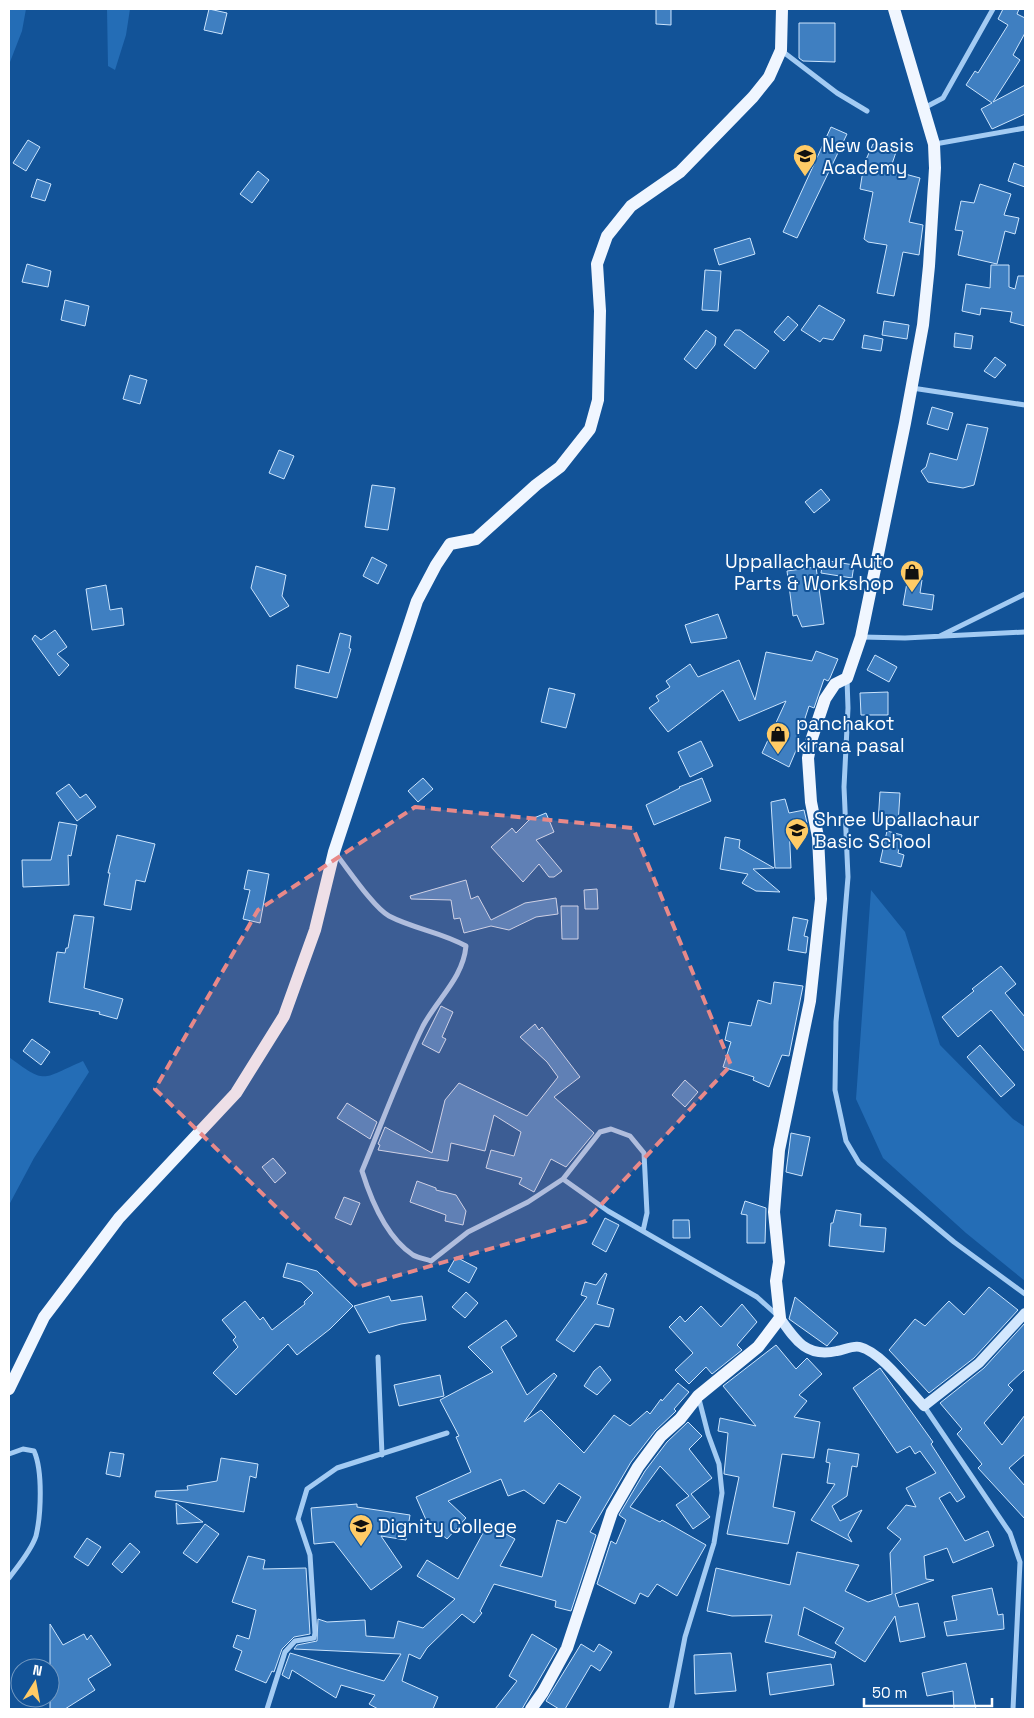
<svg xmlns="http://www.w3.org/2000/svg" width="1034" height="1718" font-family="'Space Grotesk',sans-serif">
<rect width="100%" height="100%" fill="#125398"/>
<!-- green -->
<path fill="#246db6" d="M9 9H26L22 31 10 62Z
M107 9H130L126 35 115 70 108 66Z
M871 890 905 932 940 1045 1013 1119 1025 1127V1281L966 1233 883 1158 856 1099Z
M9 1057C46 1085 42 1079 83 1061L89 1072 34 1158 9 1205Z"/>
<!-- building -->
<path fill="#3f7fc1" stroke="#cbe4fd" d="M209 9 227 13 222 34 204 30Z
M656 9H671V25L656 24Z
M1003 9H1019L1017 14 1025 18V33L1013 55 1020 60 993 102 1025 85V114L992 129 981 109 992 103 966 85 975 71 978 73 1008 25 998 19Z
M799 23H835V62L803 61 799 58Z
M831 127 847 134 797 238 783 232Z
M28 140 40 147 26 171 13 163Z
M873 144 896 152 890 170 920 178 909 222 923 225 919 255 903 252 894 296 877 293 887 245 868 242 864 239 873 192 860 189 864 164Z
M1014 163 1025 167V187L1008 181Z
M258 171 269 180 252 203 240 194Z
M37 179 51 184 45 201 31 197Z
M980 184 1011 194 1004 215 1019 218 1015 234 1005 231 997 264 958 255 963 231 955 230 961 201 974 203Z
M750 238 755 254 719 265 714 249Z
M27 264 51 271 48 287 22 282Z
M991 265H1009V287L1015 289 1018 276H1025V326L1010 322 1012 312 981 308 980 315 962 311 966 284 990 288Z
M705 270 721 271 718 311 702 310Z
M65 300 89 306 85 326 61 320Z
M819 305 845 320 833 340 823 338 820 342 801 330Z
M788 316 798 325 784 341 774 332Z
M884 321 909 325 907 339 882 335Z
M706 330 716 337 715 345 696 369 684 359Z
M735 330H740L769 351 755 369 724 345Z
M955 333 973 336 971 349 954 347Z
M864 335 883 339 881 351 862 348Z
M995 357 1006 365 995 378 984 371Z
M130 375 147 380 140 404 123 399Z
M932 407 953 413 948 430 927 424Z
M967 424 988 428 974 485 963 488 928 482 921 471 926 467 930 453 957 460Z
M279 450 294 456 284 479 269 473Z
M372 485 395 488 388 530 365 527Z
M821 489 830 500 814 513 805 502Z
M372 557 387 565 378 584 363 576Z
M823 560 854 565 852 578 821 573Z
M256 566 286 575 282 596 289 606 270 617 251 588Z
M816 567 824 624 802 627 797 615 793 616 787 571Z
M908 577 922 580 920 593 934 595 932 610 903 605Z
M106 585 110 610 122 608 124 625 92 630 86 589Z
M718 614 727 638 691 643 685 625Z
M55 630 67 647 57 654 69 665 59 676 32 639 35 635 41 640Z
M340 633 351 636 349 648 351 649 337 698 295 688 297 665 329 673Z
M816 651 838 659 830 678 828 681 824 679 814 708 809 706 798 740 800 741 789 767 762 753 786 701 739 721 723 690 668 732 649 708 659 701 656 696 670 687 666 681 690 664 698 677 739 660 755 700 766 652 812 661Z
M875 655 897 667 889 682 867 670Z
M549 688 575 694 566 728 541 722Z
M888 692V715H861L860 693Z
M701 741 713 766 690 777 678 752Z
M423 778 433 789 418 802 408 791Z
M702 778 711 801 654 825 646 805 680 788 679 787Z
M69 784 80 798 86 794 96 807 77 821 56 793Z
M880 792 900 793 898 824 878 823Z
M785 799 789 813 804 810 807 823 789 826 791 868H775L771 802Z
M546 813 554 832 536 840 562 871 554 877H549L539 864 523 882 491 847 512 828 516 833 529 820Z
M59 822 77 825 71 856 68 855 69 885 23 887 22 860H51Z
M887 831 902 835 898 853 904 855 901 867 880 862Z
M117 835 155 844 145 882 136 880 131 910 104 905 110 873H108Z
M725 837 740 840 739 848 774 868 753 869 780 892 756 891 742 883 748 874 720 869Z
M248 870 269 874 260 923 243 919 250 890 244 889Z
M466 880 471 899 478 896 491 920 525 903 556 898 558 914 536 917 509 930 491 926 464 933 460 918 454 919 451 900 411 899 410 896Z
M597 889 598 909H585L584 890Z
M561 906H578V939H562Z
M74 915 94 917 84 988 123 999 117 1019 99 1014 100 1012 49 1002 57 952 65 953 66 948H68Z
M793 917 808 920 804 936 808 937 806 953 788 950Z
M1001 966 1016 984 1005 993 1025 1017V1052L991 1010 958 1037 942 1017 974 991 972 989Z
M774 982 803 986 789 1056 782 1055 769 1087 753 1080 754 1077 723 1067 731 1042 725 1040 729 1022 751 1026 758 1000 771 1004Z
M441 1006 453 1012 442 1037 446 1039 439 1053 422 1044Z
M535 1024 539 1030 542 1027 580 1077 554 1097 594 1133 566 1167 551 1159 534 1192 519 1184 522 1178 486 1168 491 1150 514 1156 521 1132 494 1115 485 1151 451 1143 448 1161 378 1150 380 1145 378 1144 385 1127 432 1153 445 1100 459 1083 527 1116 558 1077 547 1062 520 1037Z
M32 1039 50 1052 41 1065 23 1051Z
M980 1045 1015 1085 1001 1097 967 1057Z
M685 1080 698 1092 685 1107 672 1095Z
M347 1103 377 1122 370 1139 337 1118Z
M791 1133 810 1137 802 1176 786 1172Z
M273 1158 286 1173 275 1183 262 1167Z
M417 1181 436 1188V1190L456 1195 466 1211 463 1225 445 1221 446 1215 410 1202Z
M344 1197 360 1203 351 1225 335 1218Z
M745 1201 766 1208 765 1243H747V1215L741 1214Z
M836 1210 861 1214 860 1226 886 1228 884 1252 829 1246 831 1223H833Z
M605 1218 619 1225 606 1252 592 1244Z
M673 1220H689L690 1238H673Z
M456 1257 477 1268 469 1283 448 1271Z
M287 1263 317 1271 353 1306 330 1329 297 1355 288 1344 236 1395 213 1373 238 1347 233 1340 236 1337 222 1320 245 1301 260 1320 263 1317 272 1330 305 1304 304 1302 313 1293 301 1282 283 1277Z
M605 1273 607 1274 597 1304 614 1309 609 1327 595 1324 574 1352 556 1340 587 1297 581 1295 585 1282 596 1285Z
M989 1287 1018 1310 974 1358 929 1393 889 1350 915 1319 925 1326 949 1301 964 1315Z
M466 1292 478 1303 465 1318 452 1307Z
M389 1296 391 1301 422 1296 426 1320 401 1324 369 1333 354 1306Z
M795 1297 838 1333 827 1346 789 1319Z
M742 1304 757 1322 737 1345 742 1350 712 1374 706 1367 689 1384 675 1370 693 1353 669 1327 680 1316 685 1322 701 1306 721 1327Z
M506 1320 517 1336 501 1347 527 1395 554 1373 557 1376 524 1422 541 1410 584 1453 614 1415 630 1426 647 1411 650 1414 661 1399 662 1401 678 1383 689 1392 674 1409 676 1411 674 1413 655 1431 631 1462 590 1532 596 1535 571 1611 555 1607 556 1601 494 1584 480 1611 482 1613 474 1623 462 1614 427 1648 420 1659 409 1654 402 1681 438 1697 433 1709H378L369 1704 375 1695 341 1685 336 1698 292 1670 289 1679 282 1675 290 1653 384 1681 401 1654 294 1649 297 1645 317 1641 318 1619 327 1622 365 1620 366 1636 394 1638 398 1621 423 1628 455 1599 417 1576 427 1560 458 1579 488 1524 515 1539 500 1566 542 1577 557 1520 566 1523 581 1497 559 1483 544 1504 524 1490 508 1496 501 1479 448 1501 466 1518 447 1539 427 1522 416 1497 471 1472 456 1437 459 1436 440 1400 493 1372 468 1347Z
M1025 1323V1369L1008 1385 1013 1390 984 1423 1002 1445 1025 1415V1454L1009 1468 1025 1486V1519L978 1468 982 1464 957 1434 962 1429 940 1403 984 1368Z
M776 1345 796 1369 807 1358 822 1374 799 1395 807 1401 794 1417 820 1422 814 1458 782 1454 773 1507 795 1512 788 1544 727 1534 739 1477 724 1474 728 1433 718 1431 720 1418 756 1426 723 1386Z
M600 1366 611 1380 597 1395 584 1386 594 1371Z
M880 1368 933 1442 931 1444 965 1497 957 1502 950 1492 939 1498 965 1541 988 1531 994 1546 953 1563 947 1548 924 1556 926 1579 934 1580 895 1594 899 1607 918 1603 925 1637 900 1642 895 1616 865 1662 835 1643 844 1628 804 1607 798 1635 836 1652 834 1658 765 1642 772 1615 732 1616 707 1611 716 1568 790 1585 797 1552 859 1565 845 1591 868 1602 892 1594 890 1553 901 1539 887 1528 906 1505 916 1507 906 1488 936 1473 920 1451 915 1454 910 1446 897 1453 853 1388Z
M440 1375 444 1396 399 1406 394 1385Z
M688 1422 702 1436 689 1449 712 1478 691 1494 710 1517 693 1529 676 1505 689 1496 660 1466 630 1507 660 1522 662 1520 706 1545 677 1596 657 1584 648 1597 640 1593 635 1604 597 1584 611 1541 616 1544 626 1520 619 1515 645 1471 667 1442Z
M828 1449 859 1454 857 1467 852 1466 847 1496 832 1506 840 1521 862 1510 848 1535 852 1542 811 1520 835 1484 827 1483 830 1463 826 1462Z
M110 1452 124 1454 120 1477 106 1474Z
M221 1458 258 1464 256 1478 250 1476 244 1512 155 1497 156 1491 188 1490 187 1486 217 1481Z
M176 1503 203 1522 177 1524Z
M357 1504V1507L410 1515 406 1540 381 1536 402 1567 371 1590 334 1542 314 1544 311 1508Z
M205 1524 219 1534 197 1563 183 1553Z
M87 1538 101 1547 88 1566 74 1557Z
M130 1543 140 1552 122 1573 112 1564Z
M248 1556 265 1560 263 1569 306 1568 310 1634 294 1637 282 1649 274 1672 272 1671 266 1683 235 1670 242 1651 233 1647 237 1635 249 1639 256 1610 232 1602Z
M992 1588 998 1615 1003 1614 1004 1629 947 1636 944 1622 957 1620 952 1596Z
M50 1624 63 1645 84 1634 87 1640 91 1635 111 1665 88 1679 95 1690 65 1709H50Z
M532 1634 557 1649 522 1709H495L517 1681 509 1676Z
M581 1644 594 1652 599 1644 612 1652 600 1671 591 1665 565 1709H559L546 1701Z
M731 1653 736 1691 695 1694 694 1655Z
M966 1663 976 1709H954L953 1691 927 1696 922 1673Z
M831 1664 834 1685 770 1695 767 1673Z"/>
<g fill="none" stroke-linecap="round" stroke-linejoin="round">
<!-- street -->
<path stroke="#a3cbf3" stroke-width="5" d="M782 51 837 93 867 111
M924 108 943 98 993 9
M935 144 1025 128
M912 388 1025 405
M940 636 1025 594
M862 637 905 638 1025 632
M847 679 848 708 844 787 848 877 836 1022 835 1090 846 1141 859 1163 954 1242 1025 1294
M336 854C348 869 374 908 389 916 414 929 441 932 466 946 463 978 438 998 423 1026 400 1073 382 1123 362 1171 371 1200 386 1237 413 1255 418 1258 426 1259 431 1261L468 1232 528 1202 563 1179 600 1132 611 1129 630 1136 644 1153 647 1213 643 1231
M563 1179 608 1211 757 1297 777 1315
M378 1357 382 1455
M924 1406 1010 1533 1020 1562 1013 1709
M9 1454 23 1449 34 1451C43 1471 41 1515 36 1536 31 1551 18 1566 9 1578
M267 1709 285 1652 295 1641 314 1638 315 1633 310 1555 298 1519 307 1489 337 1468 447 1433
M671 1709 685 1637 714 1543 722 1493 719 1464 708 1434 699 1399"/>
<!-- secondary -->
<path stroke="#d3e7fd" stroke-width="10" d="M780 1318C796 1341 807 1358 837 1351 844 1350 853 1345 860 1347 881 1352 908 1389 924 1406L979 1363 1025 1313"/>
<!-- primary -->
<path stroke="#f0f6ff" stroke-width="12" d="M9 1389 44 1317 119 1218 236 1093 284 1016 315 930 334 852 417 601 436 565 450 544 476 539 536 485 560 467 590 429 598 400 600 311 597 264 607 236 631 206 680 172 753 97 769 77 781 50 782 9
M531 1709 543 1692 567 1648 612 1512 638 1467 661 1436 680 1419 698 1396 758 1347 780 1318 776 1281 779 1262 774 1212 779 1150 810 1001 821 899 818 837 811 802 808 758 812 738 825 699 835 684 847 678 861 637 905 423 923 325 929 266 935 168 934 144 894 9"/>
</g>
<!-- marked area -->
<path fill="#e88989" fill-opacity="0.2" stroke="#e88989" stroke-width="4" stroke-dasharray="10 6" stroke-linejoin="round" d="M415 807 633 828 731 1065 586 1221 358 1287 155 1089 258 910Z"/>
<!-- icons -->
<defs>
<g id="school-pin" transform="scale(1.25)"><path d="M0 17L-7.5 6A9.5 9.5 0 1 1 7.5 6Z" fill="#ffcb66" stroke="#125398"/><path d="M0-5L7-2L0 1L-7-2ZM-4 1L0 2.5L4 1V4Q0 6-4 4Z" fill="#111"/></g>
<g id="shop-pin" transform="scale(1.25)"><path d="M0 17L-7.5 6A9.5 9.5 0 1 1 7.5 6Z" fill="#ffcb66" stroke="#125398"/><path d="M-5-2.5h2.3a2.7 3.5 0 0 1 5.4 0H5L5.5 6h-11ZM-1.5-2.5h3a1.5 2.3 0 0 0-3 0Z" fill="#111"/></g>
<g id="university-pin" transform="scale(1.25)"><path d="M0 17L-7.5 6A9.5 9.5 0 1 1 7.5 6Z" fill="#ffcb66" stroke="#125398"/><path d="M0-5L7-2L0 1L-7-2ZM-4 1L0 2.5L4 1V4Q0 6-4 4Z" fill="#111"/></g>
</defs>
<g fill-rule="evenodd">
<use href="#school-pin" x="805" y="156"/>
<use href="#shop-pin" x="912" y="572"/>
<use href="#shop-pin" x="778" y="734"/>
<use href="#school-pin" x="797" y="830"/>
<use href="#university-pin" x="361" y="1526"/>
</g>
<g text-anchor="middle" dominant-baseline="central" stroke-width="4" stroke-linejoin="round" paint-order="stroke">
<!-- poi labels -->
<g font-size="19" fill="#fff" stroke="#125398" text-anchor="start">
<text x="822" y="145">New Oasis<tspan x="822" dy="22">Academy</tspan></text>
<text x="894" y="561" text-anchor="end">Uppallachaur Auto<tspan x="894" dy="22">Parts &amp; Workshop</tspan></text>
<text x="796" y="723">panchakot<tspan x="796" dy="22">kirana pasal</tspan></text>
<text x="814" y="819">Shree Upallachaur<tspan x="814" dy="22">Basic School</tspan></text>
<text x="378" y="1526">Dignity College</text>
</g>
</g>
<!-- border -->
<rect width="1034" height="1718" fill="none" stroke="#ffffff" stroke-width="20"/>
<!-- north arrow -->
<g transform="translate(35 1683) rotate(11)"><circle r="24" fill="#125398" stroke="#7198c1"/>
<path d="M0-4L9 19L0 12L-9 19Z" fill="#ffcb66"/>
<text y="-8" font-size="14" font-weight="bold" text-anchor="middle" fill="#ffffff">N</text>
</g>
<!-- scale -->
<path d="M864 1698v8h128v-8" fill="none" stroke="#ffffff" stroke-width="2.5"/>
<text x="872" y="1698" font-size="15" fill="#ffffff" stroke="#125398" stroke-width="4" paint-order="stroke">50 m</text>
</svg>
